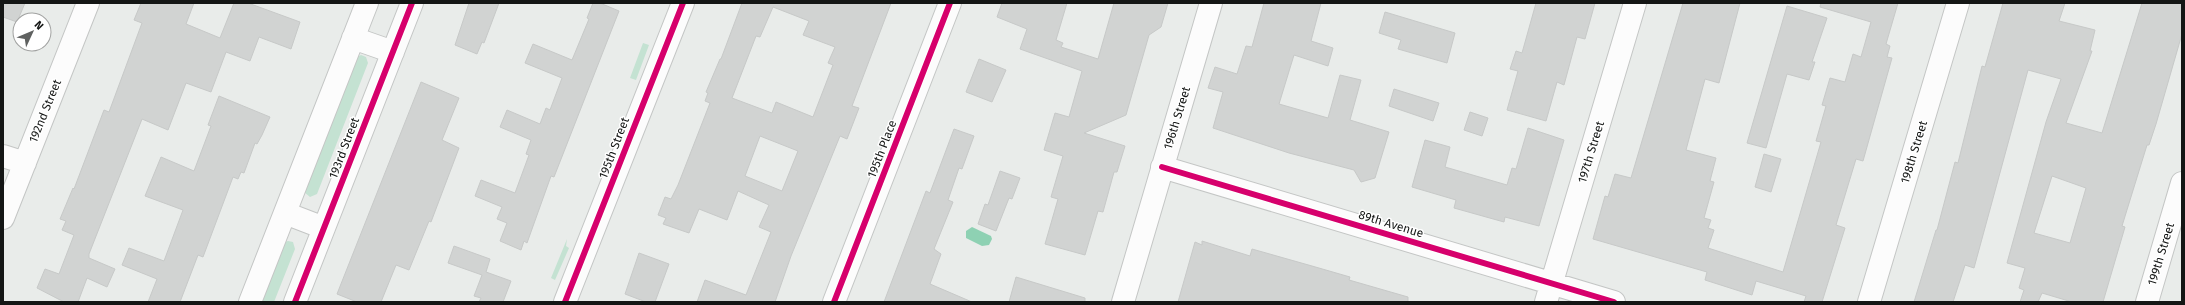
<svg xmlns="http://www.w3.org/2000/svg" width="2185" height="305" font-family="'Fira Sans',sans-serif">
<rect width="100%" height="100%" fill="#e9ecea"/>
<!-- green -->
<path fill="#c4e2d2" d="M643 43 649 45 636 80 630 78Z
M361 55 366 57 368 63 317 194 310 197 304 192 357 57Z
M567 239 566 246 569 248 555 280 551 278Z
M288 241 293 242 295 249 274 302H259L284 242Z"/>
<!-- water -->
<path fill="#8ed1b3" d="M972 227 991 236 992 239 989 245 982 246 966 238V231Z"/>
<!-- building -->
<path fill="#d1d3d2" stroke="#c7c9c8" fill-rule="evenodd" d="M3 3H25L17 22 3 17Z
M141 3H194L186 24 220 38 234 3H248L300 22 291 49 259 37 250 61 226 52 211 92 186 83 168 130 142 119 89 254V258L115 269 107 287 87 278 78 302H64L37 288 45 269 59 274 74 235 62 230 66 221 60 219 73 188 74 189 104 110 109 112 142 23 134 20Z
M469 3H499L484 43 482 42 477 54 455 45Z
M593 3H600L619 11 554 177 551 176 527 243 524 241 521 250 500 241 507 223 497 219 502 207 475 196 481 180 515 193 529 155 526 154 531 140 500 127 507 110 540 124 546 108 550 110 562 78 525 63 533 44 572 60 589 19 587 18Z
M742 3H891L852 106 859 108 847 139 840 136 791 256 775 302H697L705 280 746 295 771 232 759 227 769 205 738 191 727 220 699 209 689 233 663 224 666 218 658 215 665 197 671 199 678 185 710 103 705 101 708 93 706 92 720 59H721ZM773 7 809 21 803 35 835 47 828 63 833 65 813 117 776 102 772 113 732 98 756 36 760 37ZM760 136 798 151 782 191 745 176Z
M1002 3H1067L1056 40 1063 43 1061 47 1098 59 1114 3H1168L1161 27 1149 35 1126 115 1084 133 1125 146 1117 172H1114L1103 212 1098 211 1085 255 1045 244 1058 199 1051 197 1063 156 1044 150 1055 113 1069 117 1082 71 1020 49 1027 29 997 17Z
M1264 3H1321L1311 41 1333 48 1328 66 1294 55 1279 104 1328 118 1340 75 1361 80 1350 120 1389 132 1375 178 1361 182 1354 170 1289 153 1213 128 1223 92 1208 88 1215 67 1237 74 1246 46 1252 47Z
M1536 3H1595L1585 39 1577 37 1564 85 1557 82 1546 121 1507 110 1518 71 1510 69 1516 51 1522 53Z
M1683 3H1740L1719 83 1705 79 1686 150 1716 158 1710 181 1714 182 1704 218 1711 220 1708 228 1714 230 1708 248 1783 272 1821 142 1816 141 1826 106 1822 105 1830 78 1845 82 1853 54 1861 57 1871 22 1820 7 1821 3H1898L1886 44 1890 46 1887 57 1892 58 1863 161 1856 159 1836 225 1845 228 1822 302H1804L1806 296 1756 281 1752 295 1705 280 1707 272 1593 239 1605 196 1608 197 1615 174 1631 178Z
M2003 3H2065L2059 21 2095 30 2090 51H2092L2066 123 2102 133 2142 3H2182V34L2156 124 2149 145H2147L2122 226 2125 227 2103 302H2072L2042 293 2038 302H2020L2024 290 2019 288 2025 268 2007 263 2046 122 2061 79 2028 70 1974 268 1965 265 1953 302H1914L1936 230H1937L1955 162 1958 163 1982 66 1985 67ZM2052 176 2086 188 2070 243 2034 233Z
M1787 6 1827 18 1812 62H1815L1809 80 1787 74 1766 148 1747 143Z
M1385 12 1455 33 1447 63 1398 49 1401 40 1379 33Z
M979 59 1006 70 992 102 966 92Z
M421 82 459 98 442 140 459 148 431 222 429 221 409 270 396 265 381 302H357L337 294Z
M1394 89 1439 103 1433 121 1389 106Z
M219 96 270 117 262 135 257 144 255 143 244 173 241 172 238 179 233 177 203 257 198 255 180 302H148L157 279 122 265 129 248 164 261 183 210 145 196 161 157 194 171 211 126 208 125Z
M1470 112 1488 118 1482 136 1464 130Z
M1528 128 1564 140 1539 226 1505 217 1504 222 1454 208 1456 200 1412 187 1425 140 1450 147 1445 167 1507 185 1512 168 1516 169Z
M954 129 974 136 962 169 959 168 948 200 953 202 934 249 941 254 930 284 972 302H884L926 191 930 193Z
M1764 154 1781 159 1771 192 1755 187Z
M1000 171 1020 178 1012 199 1009 198 996 231 978 224 985 204 988 205Z
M1202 241 1250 256 1252 249 1312 266 1350 277 1349 280 1408 297V302H1178L1195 242 1202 245Z
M454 246 490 259 486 272 511 281 503 302H479L481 298 474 296 482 275 448 263Z
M639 253 669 264 655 302H646L625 294Z
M1016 277 1085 298V302H1009Z"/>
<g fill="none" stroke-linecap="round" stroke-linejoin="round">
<!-- minor casing -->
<g stroke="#c4c6c5" stroke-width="24">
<path id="minor" d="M353 38 393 52
M3 156 25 163
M1162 167 1614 302
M285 213 324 228
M3 218 88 3
M250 302 367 3
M295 302 412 3
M565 302 683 3
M834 302 950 3
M1123 302 1211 3
M1546 302 1635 3
M1869 302 1958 3
M2147 302 2182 183"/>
</g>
<!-- minor -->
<use href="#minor" stroke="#fcfcfc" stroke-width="22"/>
<!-- cycleway casing -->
<g stroke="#fff" stroke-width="8">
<path id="cycleway" d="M1162 167 1614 302
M295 302 412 3
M565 302 683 3
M834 302 950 3"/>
</g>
<!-- cycleway -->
<use href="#cycleway" stroke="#d6006c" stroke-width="6"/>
</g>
<g text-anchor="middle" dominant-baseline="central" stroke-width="3" stroke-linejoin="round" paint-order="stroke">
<!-- street labels -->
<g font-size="12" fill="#141615" stroke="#fff">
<text transform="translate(45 111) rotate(-68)">192nd Street</text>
<text transform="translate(1177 118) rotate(-73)">196th Street</text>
<text transform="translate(344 148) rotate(-69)">193rd Street</text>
<text transform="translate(614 148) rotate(-69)">195th Street</text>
<text transform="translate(882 149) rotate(-69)">195th Place</text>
<text transform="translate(1591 152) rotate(-73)">197th Street</text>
<text transform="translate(1914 152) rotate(-73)">198th Street</text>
<text transform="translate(1391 224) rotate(17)">89th Avenue</text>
<text transform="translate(2161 254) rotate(-73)">199th Street</text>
</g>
</g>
<!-- border -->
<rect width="2185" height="305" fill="none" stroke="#141615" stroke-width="8"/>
<!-- north arrow -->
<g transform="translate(32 32) rotate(46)"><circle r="19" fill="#ffffff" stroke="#a1a2a1"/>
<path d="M0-3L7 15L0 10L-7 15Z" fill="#5f6160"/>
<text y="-6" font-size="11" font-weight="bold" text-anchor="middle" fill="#141615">N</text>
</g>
</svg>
